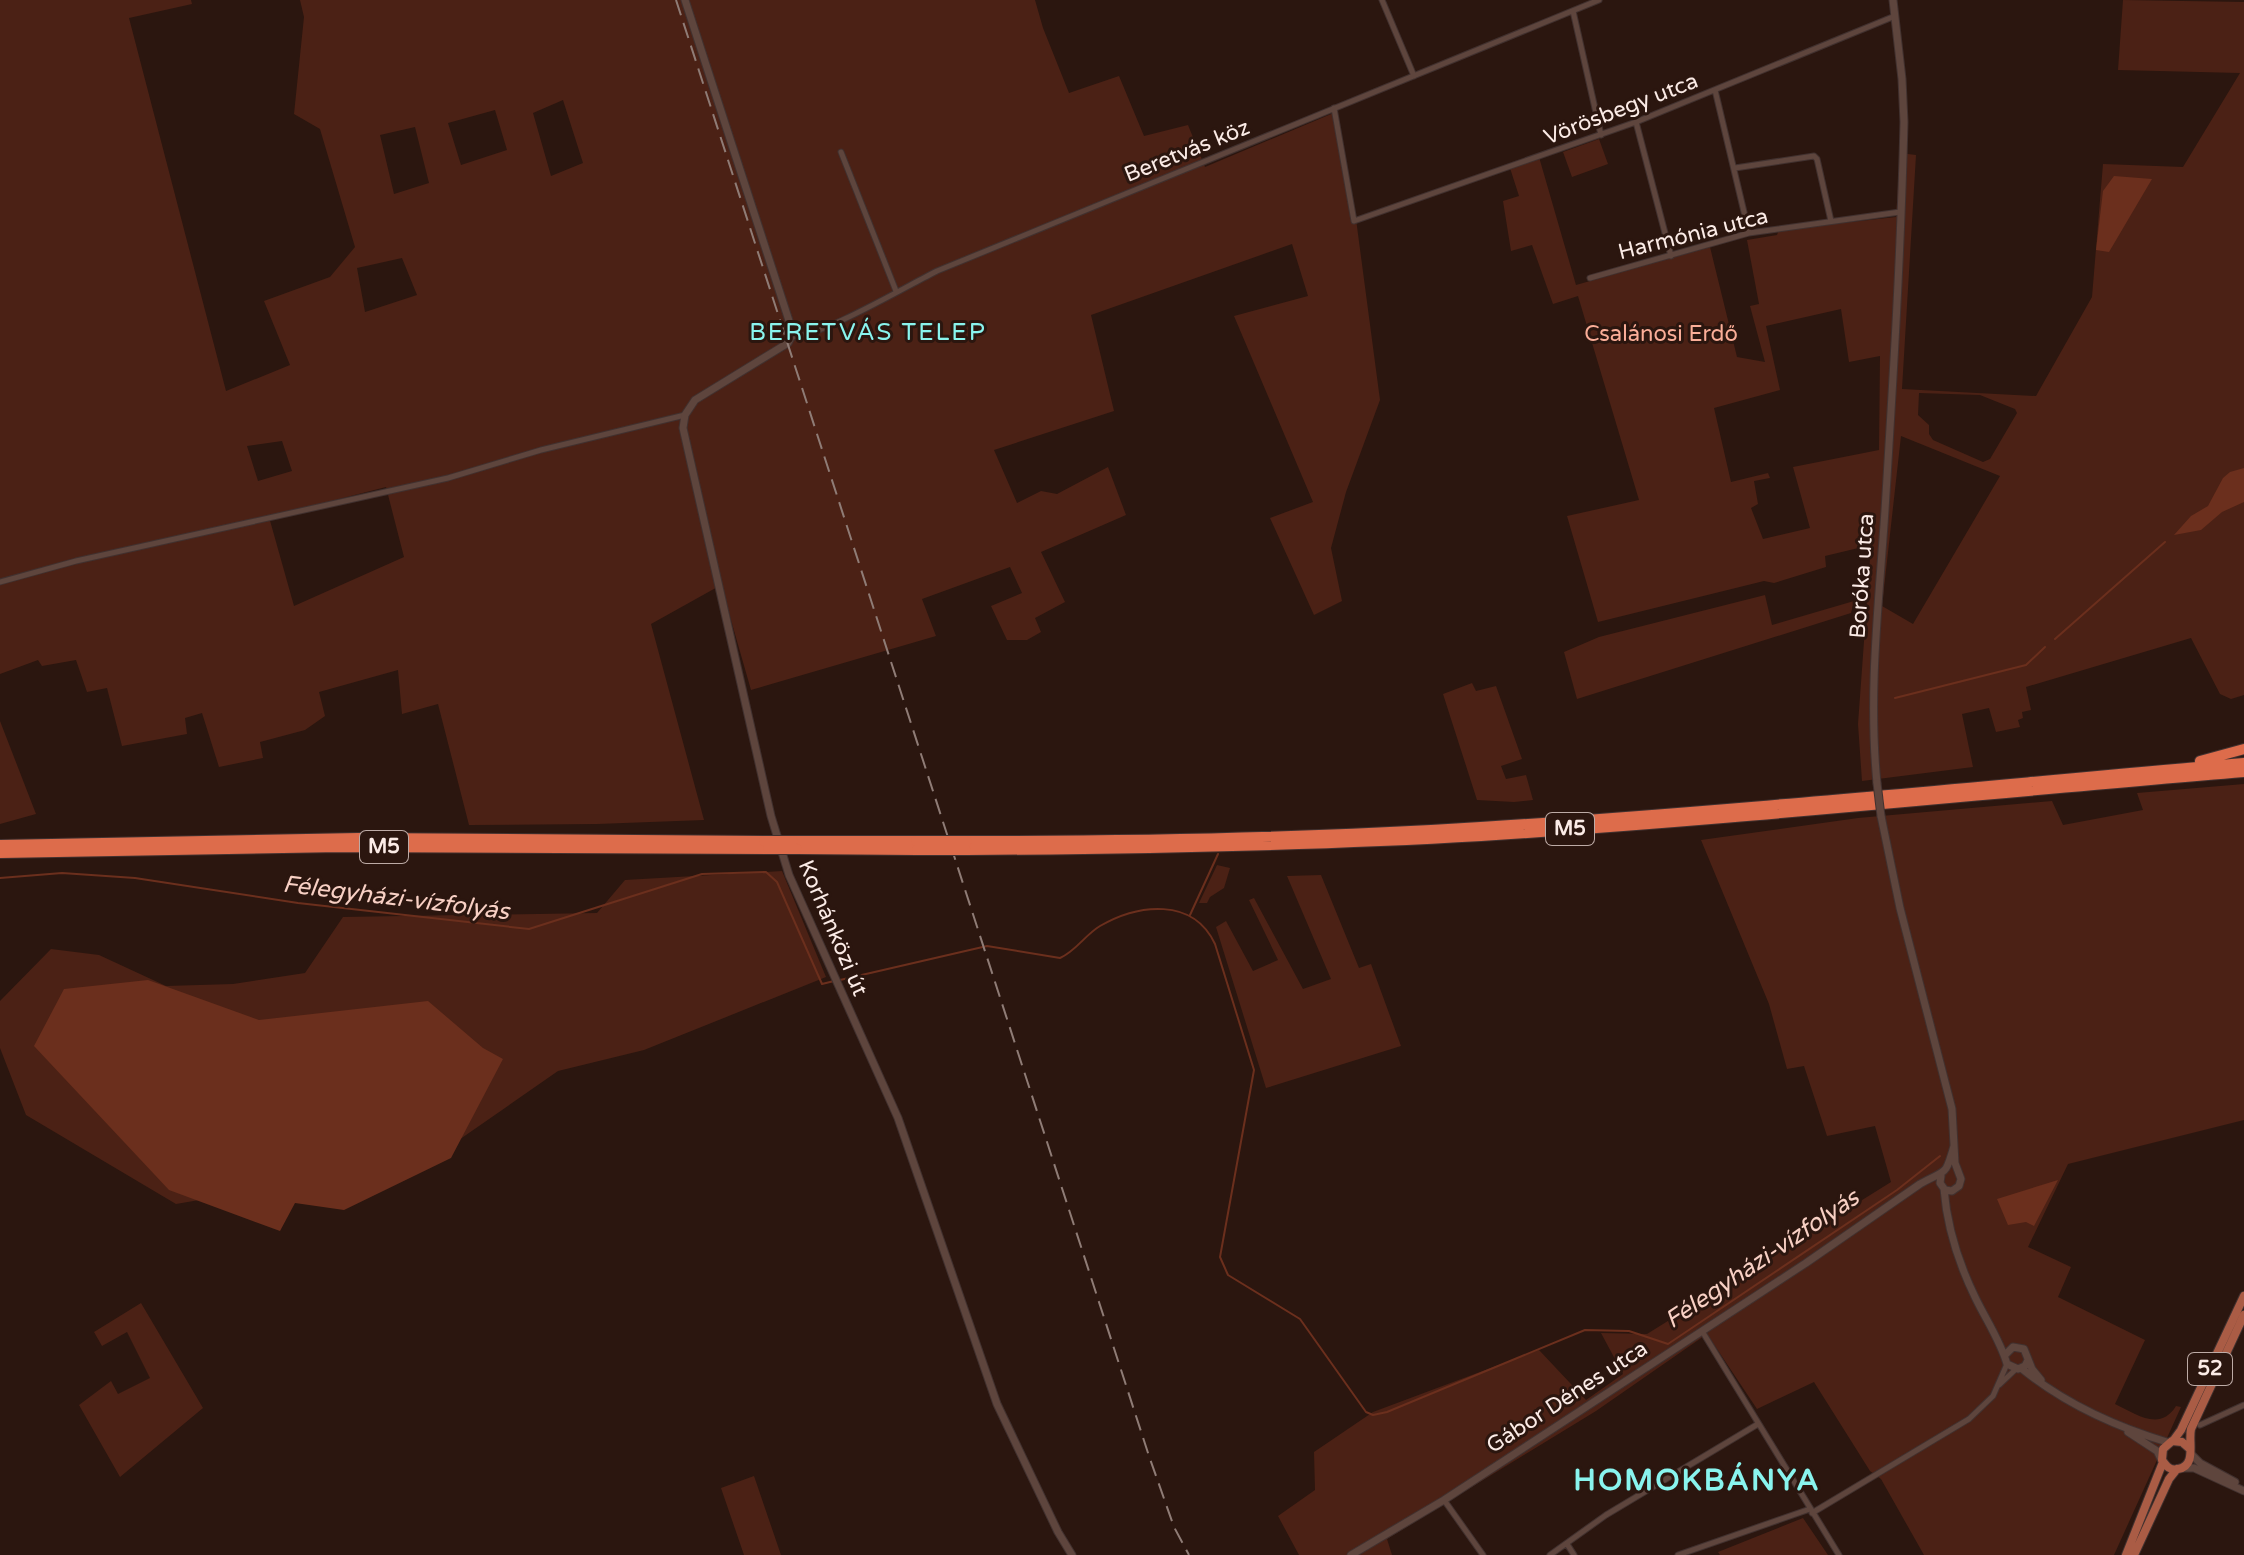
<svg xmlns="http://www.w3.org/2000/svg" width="2244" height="1555" font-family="'Varela Round',sans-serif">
<rect width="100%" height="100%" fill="#2b160f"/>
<!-- green -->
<path fill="#4b2115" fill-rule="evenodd" d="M0 0H191L192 4 129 18 226 391 290 365 264 301 330 277 355 247 320 129 294 114 304 17 300 0H1035L1043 28 1069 93 1119 76 1144 136 1188 125 1205 167 1336 112 1356 219 1380 400 1346 492 1331 548 1342 601 1314 615 1270 518 1313 502 1234 316 1308 296 1292 244 1091 315 1114 411 994 450 1017 503 1041 491 1057 494 1108 467 1126 515 1041 552 1065 602 1035 618 1041 632 1027 640H1007L991 606 1022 593 1010 567 922 599 936 636 751 690 721 585 651 624 704 820 597 824 469 825 438 704 402 714 398 670 319 692 325 716 305 730 260 742 263 758 219 767 202 713 185 718 187 734 122 746 107 688 87 692 76 660 42 666 38 660 0 674ZM563 100 583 163 551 176 533 113ZM495 110 507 150 461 165 448 123ZM415 127 429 183 394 194 380 135ZM402 258 417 295 365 312 357 268ZM282 441 292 471 258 481 247 446ZM386 487 404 557 294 606 269 517Z
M2123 0 2244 2V695L2231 699 2220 694 2191 638 2026 687 2031 710 2022 712 2023 718 2018 720 2020 727 1996 732 1989 708 1962 714 1973 767 1862 781 1858 724 1871 545 1825 556 1826 567 1774 583 1764 581 1598 622 1567 516 1639 500 1578 296 1553 304 1532 245 1511 251 1503 201 1519 196 1510 168 1539 157 1576 285 1710 247 1737 357 1765 362 1750 306 1759 304 1747 240 1777 235 1779 230 1896 217 1900 153 1916 155 1902 389 2036 396 2092 297 2103 164 2183 167 2240 73 2118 70ZM1841 309 1849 362 1880 356 1879 450 1793 467 1810 528 1763 539 1751 508 1758 504 1754 481 1770 478 1768 473 1731 482 1714 408 1780 390 1766 326ZM1919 393 1980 395 2015 409 2017 413 1990 459 1983 462 1933 440 1929 434V425L1918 415ZM1901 436 2000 476 1913 624 1882 606Z
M1599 139 1608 164 1572 177 1563 152Z
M1765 595 1772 625 1854 601 1851 613 1577 699 1564 652 1599 637Z
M1472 683 1476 691 1496 686 1522 759 1501 766 1506 779 1526 775 1533 800 1514 802 1477 800 1443 694Z
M0 721 36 814 0 824Z
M2244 784V1120L2068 1164 2028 1247 2071 1267 2058 1297 2145 1340 2115 1404C2136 1414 2160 1432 2176 1406L2181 1407 2114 1555H1924L1881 1479 1870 1471 1814 1382 1757 1409 1707 1334 1596 1411 1387 1539 1392 1555H1299L1278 1516 1315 1490 1314 1452 1373 1412 1539 1350 1586 1400 1623 1374 1601 1333 1647 1334 1891 1182 1875 1126 1827 1136 1804 1066 1787 1069 1769 1004 1701 840 1858 818 2052 801 2063 825 2143 810 2137 793Z
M1217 865 1230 868 1224 888 1210 897 1207 903H1199Z
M782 871 826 977 644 1050 558 1071 430 1160 176 1204 26 1115 0 1048V1001L51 949 99 955 166 986 233 984 305 973 343 917 597 913 625 880Z
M1321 875 1359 968 1371 964 1401 1046 1266 1088 1216 927 1226 921 1253 971 1278 960 1249 900 1254 898 1303 989 1331 979 1287 876Z
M141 1303 203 1408 120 1477 79 1405 111 1381 118 1394 150 1378 127 1332 102 1346 94 1332Z
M754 1476 781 1555H744L721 1488Z
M1803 1518 1828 1555H1720L1718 1552Z"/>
<!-- water -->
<path fill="#6b2f1d" d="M2114 176 2152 179 2109 252 2096 250 2103 191Z
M2244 468V502L2222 512 2201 530 2174 535 2191 516 2208 506 2223 478 2230 472Z
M148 980 259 1020 428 1001 483 1048 503 1059 451 1158 344 1210 295 1203 280 1231 169 1190 34 1046 64 989Z
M2058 1180 2034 1226 2026 1222 2008 1225 1997 1199Z"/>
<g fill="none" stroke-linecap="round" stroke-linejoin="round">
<!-- stream -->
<path stroke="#6b2f1d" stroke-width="2" d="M2055 639 2165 542
M1895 698 2026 665 2045 647
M0 878 62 873 135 878 298 903 529 929 702 874 766 872 777 882 822 984 834 981
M1190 915 1218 854
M840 980 987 946 1060 958C1076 951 1085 935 1100 926 1138 904 1193 897 1215 944L1254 1070 1220 1257 1228 1275 1300 1319 1366 1412 1373 1415 1387 1412 1585 1330 1629 1331 1668 1344 1897 1190 1940 1156"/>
<!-- minor casing -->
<g stroke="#41312f" stroke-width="7">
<path id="minor" d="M1382 0 1414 76
M1573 11 1601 135
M1715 90 1749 233
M1334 108 1354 221 1636 122 1895 16
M1636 122 1671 256
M841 152 896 291
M1735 168 1814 156 1817 159 1831 221
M1590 278 1749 233 1900 212
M792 337C822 336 905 287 937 271L1599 0
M0 582 76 561 448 478 541 450 685 415
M1702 1331 1839 1555
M1999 1385 2016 1369
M2200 1425 2244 1405
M1444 1500 1483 1555
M1812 1513 1969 1419 1993 1396 2007 1364
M1567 1544 1574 1555
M1550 1555 1606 1515 1758 1424
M1678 1555 1810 1509"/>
</g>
<!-- tertiary casing -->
<g stroke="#41312f" stroke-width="9">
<path id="tertiary" d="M685 0 793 333 788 343 695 400 685 415 683 428 771 816 789 875 898 1118 997 1404 1058 1532 1072 1555
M1877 783C1868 692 1879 602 1885 510 1893 381 1901 251 1904 122L1902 79 1893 0
M1881 816 1900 908 1952 1109 1955 1163 1961 1179 1959 1186 1952 1191 1945 1190 1940 1183 1941 1176
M1944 1189C1947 1227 1958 1262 1975 1297 1986 1320 2000 1340 2007 1364L2018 1369 2025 1366 2028 1360
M2006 1354 2013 1347 2024 1349 2032 1369 2041 1380
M2021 1368C2065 1404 2116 1427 2170 1443
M2128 1432 2157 1451 2161 1459
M2191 1454 2200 1463 2235 1482
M2182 1468H2194L2244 1491
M1351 1555 1444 1500 1806 1263 1920 1184C1946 1169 1945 1178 1954 1146"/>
</g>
<!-- primary casing -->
<g stroke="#41312f" stroke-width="10">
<path id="primary" d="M2173 1441 2181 1430 2244 1296
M2190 1449 2182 1442 2172 1441 2163 1449 2162 1460C2166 1466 2170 1471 2178 1469 2197 1466 2188 1442 2191 1429L2244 1315
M2126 1555 2163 1462
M2134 1555 2169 1479 2177 1469"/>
</g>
<!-- motorway casing -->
<g stroke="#41312f" stroke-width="12">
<path id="motorway" d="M2200 761 2244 749
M793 841H916
M967 841C1139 841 1310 838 1481 827 1736 811 1990 785 2244 763
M0 845 359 838 764 841
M797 849 917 850
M966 850C1138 849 1309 846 1481 836 1736 820 1990 793 2244 772
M0 853 340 847 768 849"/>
</g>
<!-- minor -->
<use href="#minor" stroke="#5e453d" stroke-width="5"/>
<!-- tertiary -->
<use href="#tertiary" stroke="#5e453d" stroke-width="7"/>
<!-- primary -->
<use href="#primary" stroke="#aa5c45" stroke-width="8"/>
<!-- motorway -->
<use href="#motorway" stroke="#dd6c4b" stroke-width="10"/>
<!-- rail -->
<path stroke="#8f7c76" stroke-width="2" stroke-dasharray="16 8" stroke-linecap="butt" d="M676 0 1149 1456 1174 1527 1189 1555"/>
<!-- tertiary-bridge casing -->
<g stroke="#41312f" stroke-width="9" stroke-linecap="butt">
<path id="tertiary-bridge" d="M1877 783 1881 816"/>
</g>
<!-- motorway-bridge casing -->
<g stroke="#41312f" stroke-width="12" stroke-linecap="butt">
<path id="motorway-bridge" d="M764 841H793
M916 841H967
M768 849H797
M917 850H966"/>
</g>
<!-- tertiary-bridge -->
<use href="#tertiary-bridge" stroke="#5e453d" stroke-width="7"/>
<!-- motorway-bridge -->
<use href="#motorway-bridge" stroke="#dd6c4b" stroke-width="10"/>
</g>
<g text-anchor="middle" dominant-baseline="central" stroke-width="6" stroke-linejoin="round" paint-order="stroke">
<!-- shield labels -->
<g fill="#2b160f" stroke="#bdaba6" stroke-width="2">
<rect x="1546" y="813" width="48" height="32" rx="6"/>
<rect x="360" y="831" width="48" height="32" rx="6"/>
<rect x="2188" y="1353" width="44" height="32" rx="6"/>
</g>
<g font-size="20" font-weight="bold" fill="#fbebe6">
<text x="1570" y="829">M5</text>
<text x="384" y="847">M5</text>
<text x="2210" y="1369">52</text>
</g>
<!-- street labels -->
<g font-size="22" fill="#fbebe6" stroke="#2b160f">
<text transform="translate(1621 109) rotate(-21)">Vörösbegy utca</text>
<text transform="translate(1187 151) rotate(-22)">Beretvás köz</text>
<text transform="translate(1693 234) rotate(-14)">Harmónia utca</text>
<text transform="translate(1862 576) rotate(-86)">Boróka utca</text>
<text transform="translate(833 928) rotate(67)">Korhánközi út</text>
<text transform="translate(1567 1397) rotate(-33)">Gábor Dénes utca</text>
</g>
<!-- park labels -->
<g font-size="22" fill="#fbae98" stroke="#2b160f">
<text x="1661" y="334">Csalánosi Erdő</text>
</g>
<!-- neighbourhood labels -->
<g font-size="24" letter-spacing="2" fill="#89f4ee" stroke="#2b160f">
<text x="868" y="332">BERETVÁS TELEP</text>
</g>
<!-- water labels -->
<g font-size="24" font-style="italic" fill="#f8d0c4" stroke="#2b160f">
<text transform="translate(396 898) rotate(7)">Félegyházi-vízfolyás</text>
<text transform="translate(1762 1259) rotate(-34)">Félegyházi-vízfolyás</text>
</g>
<!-- district labels -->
<g font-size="30" font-weight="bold" letter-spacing="2" fill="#89f4ee" stroke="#2b160f">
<text x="1697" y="1480">HOMOKBÁNYA</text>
</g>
</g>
</svg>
